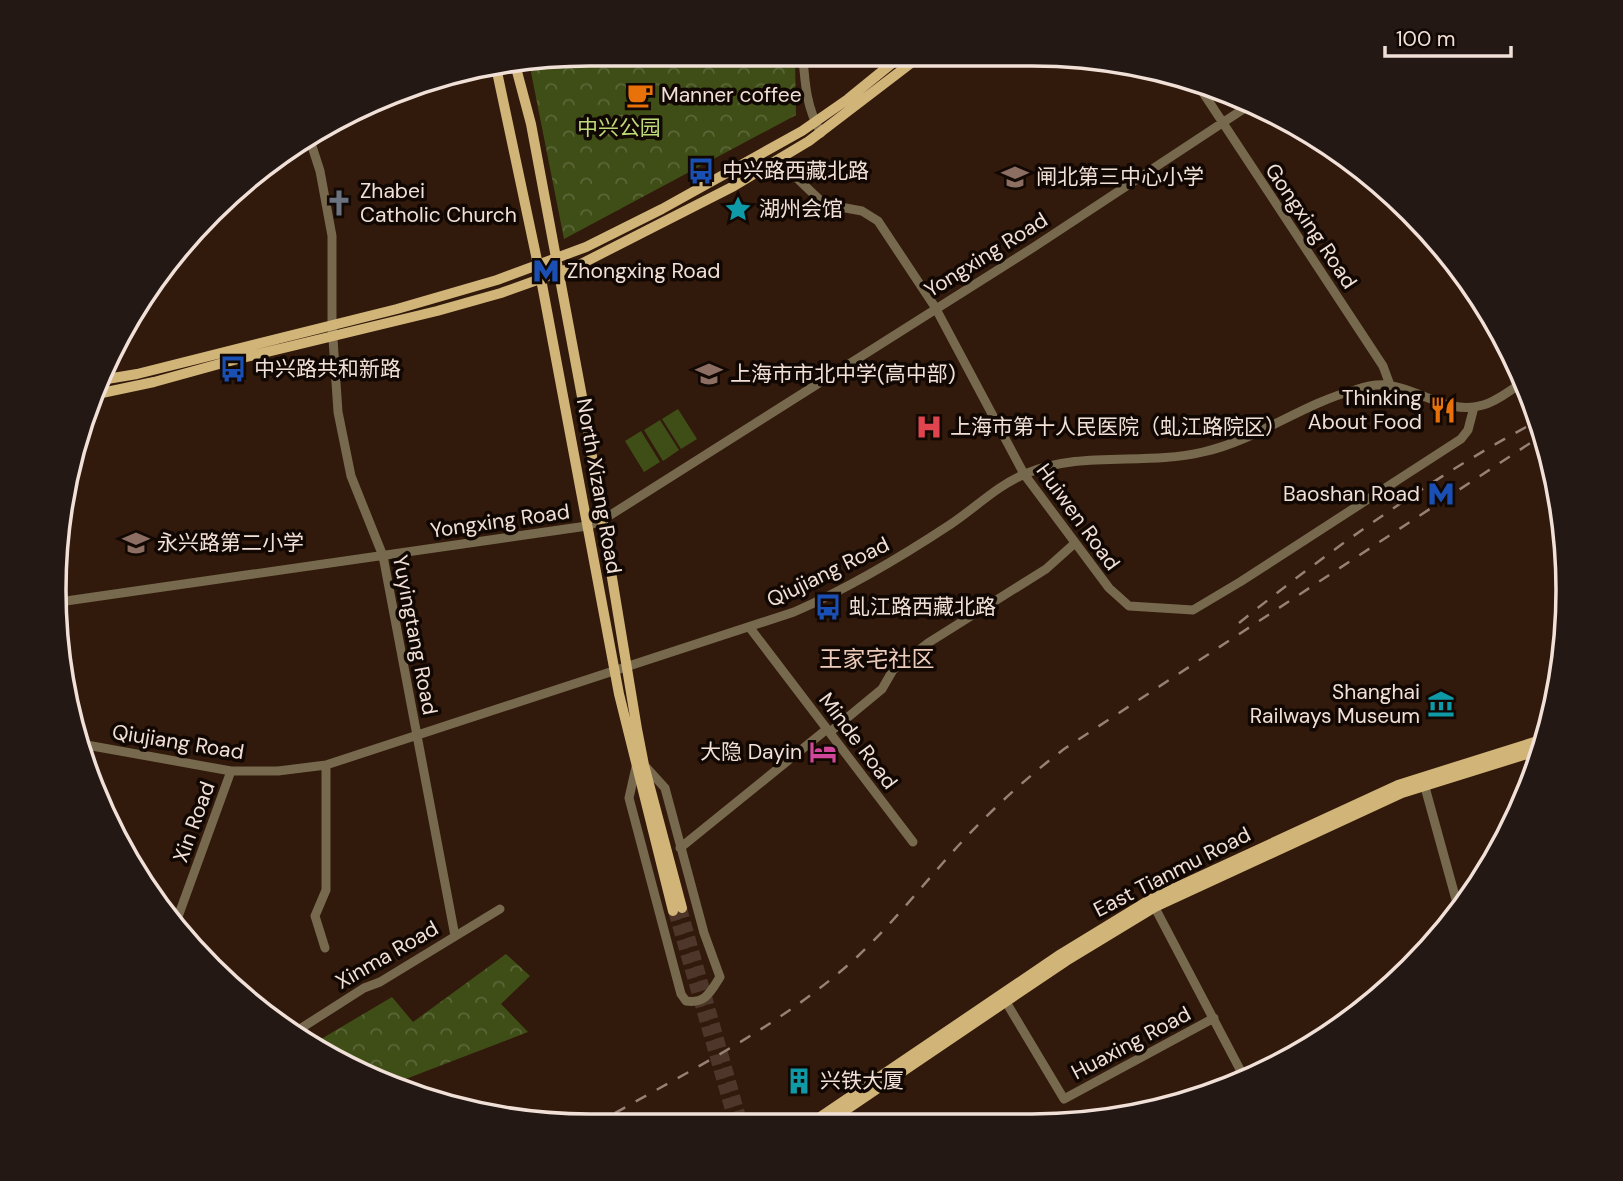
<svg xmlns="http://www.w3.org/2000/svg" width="1623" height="1181" font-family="'DM Sans','Noto Sans SC',sans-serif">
<defs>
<pattern id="park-crowns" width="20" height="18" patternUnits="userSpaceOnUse" patternTransform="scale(1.75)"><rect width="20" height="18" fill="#3f4e17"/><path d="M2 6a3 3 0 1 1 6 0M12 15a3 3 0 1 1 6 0" fill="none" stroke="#5b6738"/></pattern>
</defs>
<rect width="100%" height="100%" fill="#31190b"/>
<!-- grass -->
<path fill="#3f4e17" d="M678 409 697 439 681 449 662 419Z
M660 420 679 450 663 461 644 430Z
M641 431 660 462 644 472 625 441Z"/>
<!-- park -->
<path fill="url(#park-crowns)" d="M591 54 795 58 796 115 564 239 529 62Z
M506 954 530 976 501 1004 528 1032 390 1085 353 1071 311 1045 392 997 413 1022Z"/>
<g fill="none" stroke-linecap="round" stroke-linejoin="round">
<!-- major-tunnel -->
<path stroke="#4e372a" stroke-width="10" stroke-dasharray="10 5" stroke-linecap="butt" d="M682 908 743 1124
M673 911 734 1124"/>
<!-- minor -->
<path stroke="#77694d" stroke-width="9" d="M803 58C805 85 807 109 821 133
M1200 88 1383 366 1390 385
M309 137 320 171 332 236V324L338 412 351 476 383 556 455 936
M778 160 824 204 862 211 878 221 935 307 1024 474 1109 588 1129 606 1193 610 1240 582 1461 439 1468 430 1474 407
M59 602 587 526 601 521 1034 247 1248 106
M750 628 913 842
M830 732 882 689 893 670 928 643 1046 569 1075 543
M81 744 231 771H278L326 765 794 612C849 588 901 557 951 524 975 508 998 485 1025 474 1081 450 1145 466 1203 452 1257 440 1302 404 1355 390 1364 387 1376 384 1386 385 1419 388 1448 416 1483 405 1497 401 1511 390 1524 381
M636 767 629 798 681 994 686 1001C706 1004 711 991 720 977L704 933 665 788 645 766
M1423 780 1460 914
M680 848 827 729
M1153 904 1245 1079
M175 925 231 771
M325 948 315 916 326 890V765
M1006 1002 1064 1099 1214 1018
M292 1034 364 988 380 982 500 909"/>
<!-- major -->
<path stroke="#d1b478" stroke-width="10" d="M515 64 531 124 583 402 637 729 644 765 682 908
M496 67 541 279 619 694 673 911
M101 380 137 374 397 309 497 280 586 247 662 209 802 131 848 99 896 60
M97 394 154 382 230 361 437 311 501 293 579 265 734 186 809 141 915 60
M810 1124 1061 954 1151 899 1398 785 1547 738
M825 1124 1066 961 1155 907 1402 793 1543 749"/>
<!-- rail -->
<path stroke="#958175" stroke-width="2.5" stroke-dasharray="12 12" stroke-linecap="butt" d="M1239 623C1332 548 1435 475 1541 419
M594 1125C684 1073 781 1027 858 956 894 922 925 882 958 846 991 810 1026 778 1064 749L1544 434"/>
</g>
<!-- icons -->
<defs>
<g id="cafe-bare" transform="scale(2.1)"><path d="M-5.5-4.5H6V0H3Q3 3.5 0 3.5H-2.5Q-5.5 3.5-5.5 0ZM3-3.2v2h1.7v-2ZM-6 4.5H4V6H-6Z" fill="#e8710a" stroke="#110703" stroke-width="2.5" paint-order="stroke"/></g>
<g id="bus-bare" transform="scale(2.1)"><path d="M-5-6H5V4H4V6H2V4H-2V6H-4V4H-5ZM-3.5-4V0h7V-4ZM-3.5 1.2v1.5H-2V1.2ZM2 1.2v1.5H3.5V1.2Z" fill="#1a4fb4" stroke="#110703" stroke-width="2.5" paint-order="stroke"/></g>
<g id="school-bare" transform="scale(2.1)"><path d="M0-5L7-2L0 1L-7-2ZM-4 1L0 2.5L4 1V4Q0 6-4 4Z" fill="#8d6e63" stroke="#110703" stroke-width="2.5" paint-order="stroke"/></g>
<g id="church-bare" transform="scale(2.1)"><path d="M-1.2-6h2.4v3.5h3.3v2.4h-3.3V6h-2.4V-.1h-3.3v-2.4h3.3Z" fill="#6b7280" stroke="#110703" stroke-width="2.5" paint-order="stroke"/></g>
<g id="sight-bare" transform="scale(2.1)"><path d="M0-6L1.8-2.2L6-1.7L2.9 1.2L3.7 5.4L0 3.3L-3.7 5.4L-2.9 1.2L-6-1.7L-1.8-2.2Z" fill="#0f9aa8" stroke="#110703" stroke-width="2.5" paint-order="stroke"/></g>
<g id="metro-bare" transform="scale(2.1)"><path d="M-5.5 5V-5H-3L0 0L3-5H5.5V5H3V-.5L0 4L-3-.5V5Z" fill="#1a4fb4" stroke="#110703" stroke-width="2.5" paint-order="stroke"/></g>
<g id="restaurant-bare" transform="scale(2.1)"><path d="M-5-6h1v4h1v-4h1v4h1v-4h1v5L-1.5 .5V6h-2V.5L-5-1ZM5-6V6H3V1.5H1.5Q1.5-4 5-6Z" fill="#e8710a" stroke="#110703" stroke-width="2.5" paint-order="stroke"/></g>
<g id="hospital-bare" transform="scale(2.1)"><path d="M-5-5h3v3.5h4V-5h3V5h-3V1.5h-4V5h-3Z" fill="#e0444e" stroke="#110703" stroke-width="2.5" paint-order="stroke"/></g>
<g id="museum-bare" transform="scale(2.1)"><path d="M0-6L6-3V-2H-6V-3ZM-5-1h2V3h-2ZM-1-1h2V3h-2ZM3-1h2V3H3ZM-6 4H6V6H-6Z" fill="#0f9aa8" stroke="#110703" stroke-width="2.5" paint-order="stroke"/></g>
<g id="hotel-bare" transform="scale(2.1)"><path d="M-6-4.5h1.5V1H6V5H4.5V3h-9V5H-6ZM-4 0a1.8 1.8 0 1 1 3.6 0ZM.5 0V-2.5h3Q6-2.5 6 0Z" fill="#d1479c" stroke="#110703" stroke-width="2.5" paint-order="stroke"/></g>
<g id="building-bare" transform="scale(2.1)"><path d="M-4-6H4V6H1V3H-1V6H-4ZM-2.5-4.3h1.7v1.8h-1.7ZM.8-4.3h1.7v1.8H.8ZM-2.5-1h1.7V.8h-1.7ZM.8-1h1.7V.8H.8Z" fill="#0f9aa8" stroke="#110703" stroke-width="2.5" paint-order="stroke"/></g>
</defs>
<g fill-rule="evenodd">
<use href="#cafe-bare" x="640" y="95"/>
<use href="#bus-bare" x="701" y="171"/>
<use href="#school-bare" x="1015" y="177"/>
<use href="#church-bare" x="339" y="203"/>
<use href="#sight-bare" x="738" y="209"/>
<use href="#metro-bare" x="546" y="271"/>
<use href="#bus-bare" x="233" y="369"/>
<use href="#school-bare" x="709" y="374"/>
<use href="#restaurant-bare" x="1443" y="410"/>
<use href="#hospital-bare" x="929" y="427"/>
<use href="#metro-bare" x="1441" y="494"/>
<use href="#school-bare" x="136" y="543"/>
<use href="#bus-bare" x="828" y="607"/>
<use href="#museum-bare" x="1441" y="704"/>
<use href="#hotel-bare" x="823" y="752"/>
<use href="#building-bare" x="799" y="1081"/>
</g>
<g text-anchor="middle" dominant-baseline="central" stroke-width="7" stroke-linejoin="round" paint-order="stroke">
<!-- poi labels -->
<g font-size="21" fill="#f1e0d7" stroke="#110703" text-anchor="start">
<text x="661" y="95">Manner coffee</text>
<text x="722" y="171">中兴路西藏北路</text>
<text x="1036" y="177">闸北第三中心小学</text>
<text x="360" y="191">Zhabei<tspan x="360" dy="24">Catholic Church</tspan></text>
<text x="759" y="209">湖州会馆</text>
<text x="567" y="271">Zhongxing Road</text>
<text x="254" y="369">中兴路共和新路</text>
<text x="730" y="374">上海市市北中学(高中部)</text>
<text x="1422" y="398" text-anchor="end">Thinking<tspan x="1422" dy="24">About Food</tspan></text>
<text x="950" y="427">上海市第十人民医院（虬江路院区）</text>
<text x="1420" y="494" text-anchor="end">Baoshan Road</text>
<text x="157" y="543">永兴路第二小学</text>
<text x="849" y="607">虬江路西藏北路</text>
<text x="1420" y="692" text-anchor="end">Shanghai<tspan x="1420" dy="24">Railways Museum</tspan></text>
<text x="802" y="752" text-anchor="end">大隐 Dayin</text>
<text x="820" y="1081">兴铁大厦</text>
</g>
<!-- park labels -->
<g font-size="21" fill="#bedb78" stroke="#110703">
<text x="619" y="128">中兴公园</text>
</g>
<!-- street labels -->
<g font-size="21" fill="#f1e0d7" stroke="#110703">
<text transform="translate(1311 226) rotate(56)">Gongxing Road</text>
<text transform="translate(986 255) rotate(-32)">Yongxing Road</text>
<text transform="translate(599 486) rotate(80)">North Xizang Road</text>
<text transform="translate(1078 517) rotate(54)">Huiwen Road</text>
<text transform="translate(500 521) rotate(-8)">Yongxing Road</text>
<text transform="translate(828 572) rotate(-26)">Qiujiang Road</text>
<text transform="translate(415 635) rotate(79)">Yuyingtang Road</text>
<text transform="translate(858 741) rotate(53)">Minde Road</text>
<text transform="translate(178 742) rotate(9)">Qiujiang Road</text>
<text transform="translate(194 822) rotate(-70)">Xin Road</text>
<text transform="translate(1172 872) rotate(-27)">East Tianmu Road</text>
<text transform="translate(387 955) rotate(-30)">Xinma Road</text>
<text transform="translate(1131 1043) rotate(-28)">Huaxing Road</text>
</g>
<!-- neighbourhood labels -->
<g font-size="23" fill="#ecb" stroke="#110703">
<text x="877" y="659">王家宅社区</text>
</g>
</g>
<!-- crop -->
<path d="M0 0H1623V1181H0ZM590 66H1032A524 524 0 0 1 1556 590V590A524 524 0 0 1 1032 1114H590A524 524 0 0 1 66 590V590A524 524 0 0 1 590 66Z" fill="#231814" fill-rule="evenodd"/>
<path fill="none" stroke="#f1e0d7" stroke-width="3.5" d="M590 66H1032A524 524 0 0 1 1556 590V590A524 524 0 0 1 1032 1114H590A524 524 0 0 1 66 590V590A524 524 0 0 1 590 66Z"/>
<!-- scale -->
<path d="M1385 46v10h126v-10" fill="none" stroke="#f1e0d7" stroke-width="3.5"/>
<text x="1396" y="46" font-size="21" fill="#f1e0d7" stroke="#110703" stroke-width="5" paint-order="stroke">100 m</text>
</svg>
